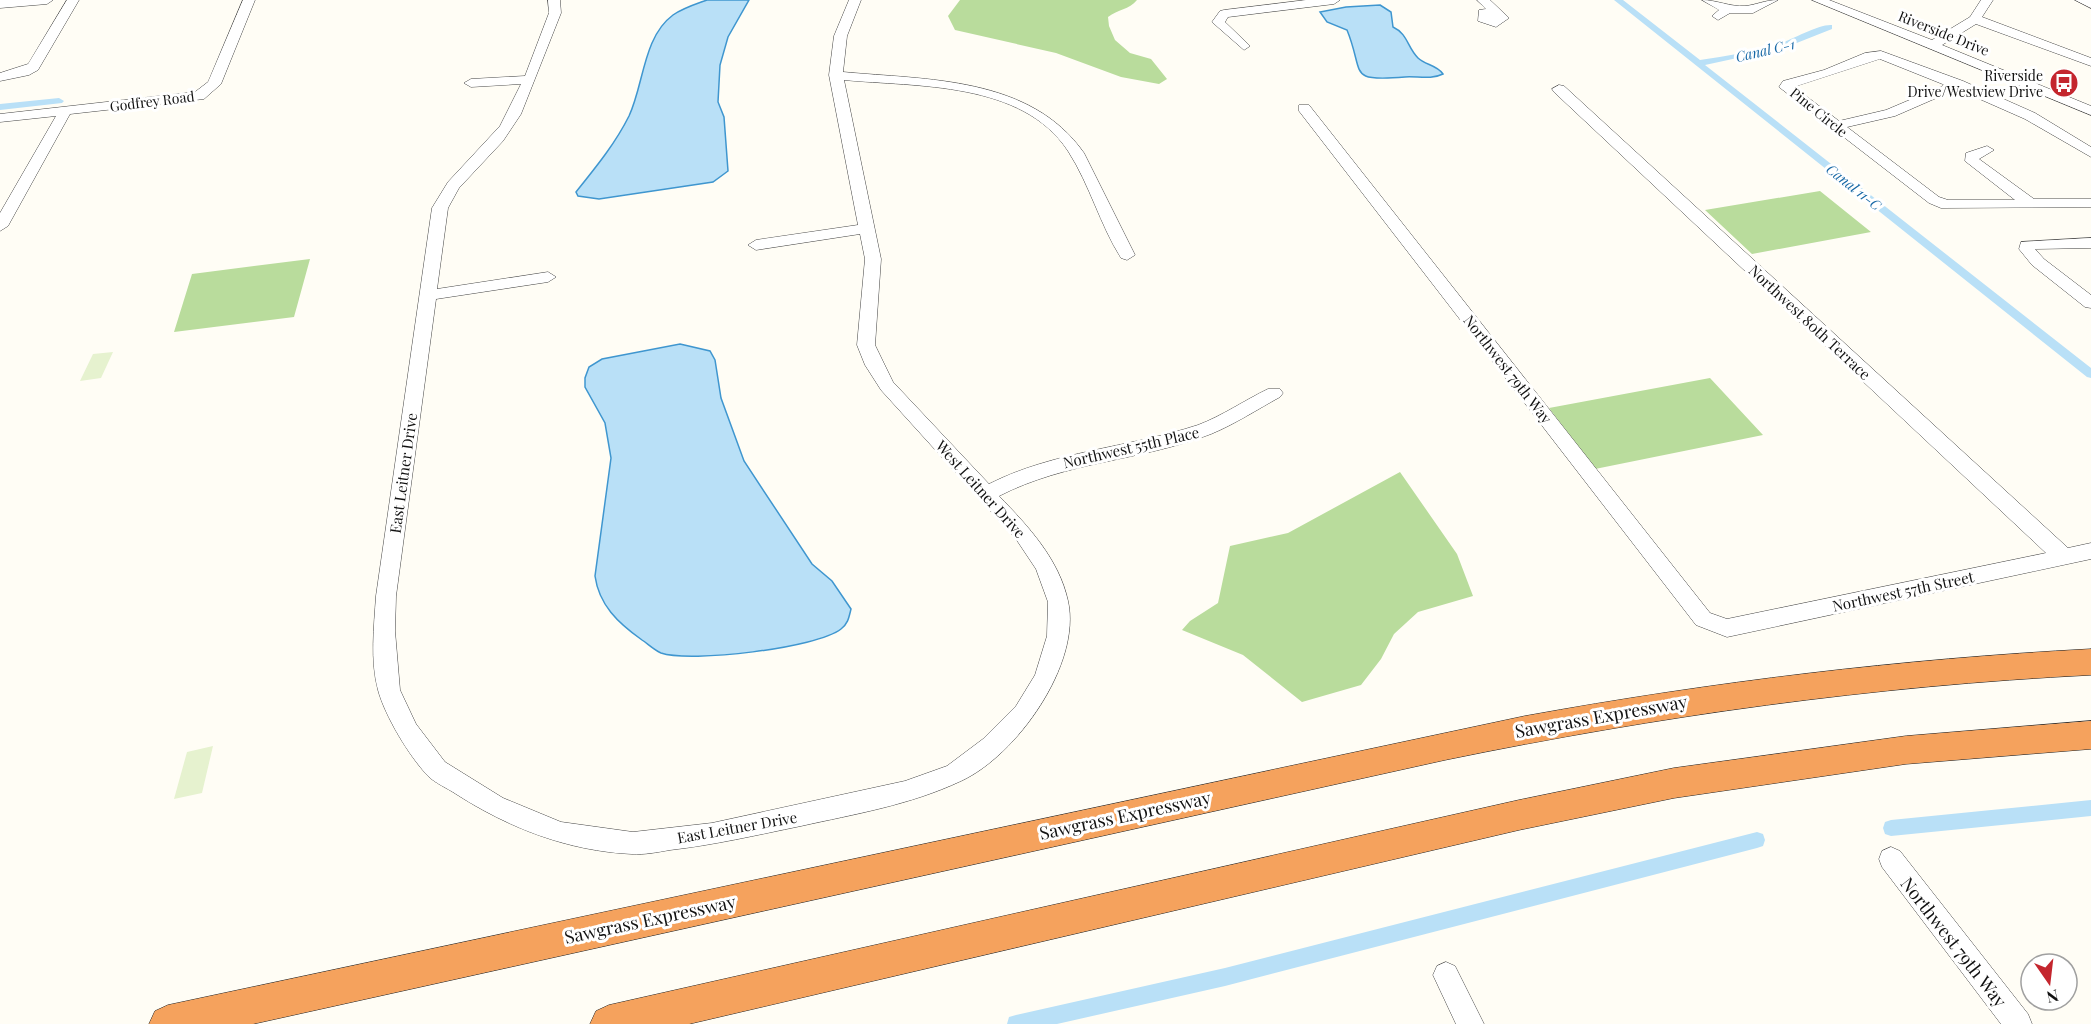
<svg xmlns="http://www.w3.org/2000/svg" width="2091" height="1024" font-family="'Playfair Display',serif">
<rect width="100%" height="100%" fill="#fffdf5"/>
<!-- forest -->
<path fill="#b9dc9c" d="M960 0H1137C1129 10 1118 9 1108 17L1109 26 1115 40 1130 53 1151 59 1167 79 1159 84 1121 77 1056 53 955 30 948 16Z
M1820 191 1871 232 1752 254 1705 210Z
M310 259 294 317 174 332 192 274Z
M1710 378 1763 435 1595 469 1549 408Z
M1400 472 1457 554 1473 596 1418 612 1394 634 1381 659 1361 685 1302 702 1243 655 1182 630 1190 621 1218 603 1230 546 1288 533Z"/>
<!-- pitch -->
<path fill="#e6f2cf" d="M113 352 101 378 80 381 93 354Z
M213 746 202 793 174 799 187 752Z"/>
<!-- water -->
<path fill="#b9e0f7" stroke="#3f96cf" stroke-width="1.5" d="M707 0H749L728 37 720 65 718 102 724 117 728 171 713 182 599 199 578 196 576 192C596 167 615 144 629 116 644 84 643 37 673 15 683 8 696 4 707 0Z
M1380 5 1391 12 1393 27C1408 34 1407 47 1418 58 1425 65 1437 65 1443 74 1431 80 1417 76 1405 77 1346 82 1365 74 1347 30L1327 22 1320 12 1346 7Z
M680 344 710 351 715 360 721 398 744 461 812 564 832 581 851 609C849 617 848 624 841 629 817 648 690 663 661 653 654 650 648 644 642 640 618 623 599 605 595 576L611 458 605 423 585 387V378L589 367 602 359Z"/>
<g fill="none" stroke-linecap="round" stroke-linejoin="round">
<!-- canal -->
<path fill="#b9e0f7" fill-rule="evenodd" d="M1614 0H1623L1700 60C1726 56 1753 52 1779 44 1793 39 1819 24 1832 25V29L1784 48 1705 65 2091 368V378L2087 377Z
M59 98 64 101 62 103 0 110V104Z
M2091 800V816L1891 836 1885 834 1883 828 1885 822 1891 820Z
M1757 832 1763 834 1765 840 1763 846 1757 848 1225 986 1057 1024H1007L1009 1017 1016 1015 1225 968Z"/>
<!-- minor casing -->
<g stroke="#444" stroke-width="1">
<path id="minor" d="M0 0H53L47 4 0 8Z
M67 0H79L38 70 29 75 0 81V73L28 64Z
M243 0H255L221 84 204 99 70 114 8 226 0 231V213L56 116 0 122V114L195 92 208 82Z
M548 0H560L561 13 521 114 503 141 459 188 448 208 437 289 548 272 556 277 548 282 436 299 396 596 395 631 400 690 416 724 445 762 503 798 561 822 633 832 712 823 905 781 947 766 983 739 1016 706 1035 675 1047 636 1048 602 1036 569 1016 539 881 390 865 365 857 345 865 259 860 234 756 250 748 245 756 240 858 225 829 75 834 36 849 0H861L847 36 843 72C927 80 1030 76 1084 153L1135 255 1127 260 1121 258C1100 225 1090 185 1068 151 1022 81 917 87 844 80L881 259 875 345 893 382 989 484C1054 451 1128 448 1198 425 1222 416 1245 400 1268 389H1280L1283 393 1280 397C1258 409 1235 424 1211 434 1141 461 1067 461 999 496 1028 526 1059 559 1068 601 1082 664 1016 756 961 781 910 805 855 814 801 826 757 835 714 845 670 850 658 852 644 855 632 854 568 851 509 828 456 794 447 788 435 783 428 776 409 756 385 716 378 690 370 661 374 626 376 596L432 208 448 182 500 126 521 84 471 87 464 83 471 79 525 76 549 13Z
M1306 0H1340L1334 4 1228 17 1225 22 1250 46 1244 50 1212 22 1220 11 1224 10Z
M1477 0H1490L1509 18 1496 27 1478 21 1479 10 1486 9Z
M1702 0C1717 0 1730 7 1745 6 1756 5 1765 0 1778 0L1753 13H1730L1718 20 1712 16 1719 10Z
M1812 0H1829L1932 40 1970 17 1981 0H1993L1982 17 2091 58V66L1976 24 1942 45 2091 106V115Z
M2075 0H2091V8Z
M1881 51 1963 81 2035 113 2091 147V157L2025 119 1957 89 1895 116 1847 127 1939 197 1948 200H2015L1965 161 1966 153 1987 146 1994 150 1979 159 2034 199H2091V207L1941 208 1929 203 1779 87 1783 81 1824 70 1865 53ZM1880 59 1945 85 1886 110 1839 121 1794 87Z
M1559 85 1564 86 2068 548 2091 543V559L1727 637 1696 625 1299 111V105H1309L1710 613 1727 619 2046 553 1554 92 1552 89Z
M2091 238V248L2035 249 2044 259 2091 295V308L2085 307 2032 265 2019 249 2021 242Z
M1891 847 1900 851 2028 1014 2032 1024H2001L1882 867 1879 859 1882 851Z
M1446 962 1455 966 1484 1024H1456L1433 975 1437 966Z"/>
</g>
<!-- highway casing -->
<g stroke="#222" stroke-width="1">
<path id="highway" d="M2091 649V675C1873 686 1659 716 1445 760L253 1024H149L155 1011 168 1005 1525 716C1713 682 1900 659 2091 649Z
M2091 721V749L1906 764 1674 798 1519 830 689 1024H590L596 1011 609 1005 1519 800 1674 768 1906 736Z"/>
</g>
<!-- minor -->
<use href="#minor" fill="#fff" fill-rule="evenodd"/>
<!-- highway -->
<use href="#highway" fill="#f5a25d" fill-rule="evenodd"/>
</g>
<!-- icons -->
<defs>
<g id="bus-disc" transform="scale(1.5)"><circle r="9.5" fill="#c4262e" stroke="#fff"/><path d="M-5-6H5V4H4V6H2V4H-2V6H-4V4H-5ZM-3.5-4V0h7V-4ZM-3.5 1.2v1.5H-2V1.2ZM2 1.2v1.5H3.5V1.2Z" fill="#fff"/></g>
</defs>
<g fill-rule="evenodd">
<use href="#bus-disc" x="2064" y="83"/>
</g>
<g text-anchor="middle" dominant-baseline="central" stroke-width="6" stroke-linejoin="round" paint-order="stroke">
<!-- far-street labels -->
<g font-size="14" fill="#111" stroke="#fff">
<text transform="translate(1944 33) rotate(22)">Riverside Drive</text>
<text transform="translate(152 101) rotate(-7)">Godfrey Road</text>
<text transform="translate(1819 112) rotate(39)">Pine Circle</text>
</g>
<!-- far-water labels -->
<g font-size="14" font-style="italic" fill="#1768a6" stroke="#fff">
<text transform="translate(1765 50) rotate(-13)">Canal C-1</text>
<text transform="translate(1854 187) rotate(38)">Canal 11-C</text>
</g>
<!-- far-poi labels -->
<g font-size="14" fill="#111" stroke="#fff" text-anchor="end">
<text x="2043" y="75">Riverside<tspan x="2043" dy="16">Drive/Westview Drive</tspan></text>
</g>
<!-- street labels -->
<g font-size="15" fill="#111" stroke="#fff">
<text transform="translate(1810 322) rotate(43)">Northwest 80th Terrace</text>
<text transform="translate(1508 369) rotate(52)">Northwest 79th Way</text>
<text transform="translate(1131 447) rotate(-13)">Northwest 55th Place</text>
<text transform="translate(403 473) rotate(-82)">East Leitner Drive</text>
<text transform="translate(981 489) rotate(48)">West Leitner Drive</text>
<text transform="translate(1903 591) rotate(-12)">Northwest 57th Street</text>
<text transform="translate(737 827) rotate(-10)">East Leitner Drive</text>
</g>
<!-- near-street labels -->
<g font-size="18" fill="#111" stroke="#fff">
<text transform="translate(1601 716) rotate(-10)">Sawgrass Expressway</text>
<text transform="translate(1125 815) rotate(-12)">Sawgrass Expressway</text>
<text transform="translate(650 919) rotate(-12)">Sawgrass Expressway</text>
<text transform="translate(1954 942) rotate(52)">Northwest 79th Way</text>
</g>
</g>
<!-- north arrow -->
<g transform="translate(2049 982) rotate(166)"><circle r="28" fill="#ffffff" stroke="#a0a0a0" stroke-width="1.5"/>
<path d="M0-4.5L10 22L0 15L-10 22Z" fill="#c4262e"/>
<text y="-9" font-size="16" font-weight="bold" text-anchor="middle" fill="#111111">N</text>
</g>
</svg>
